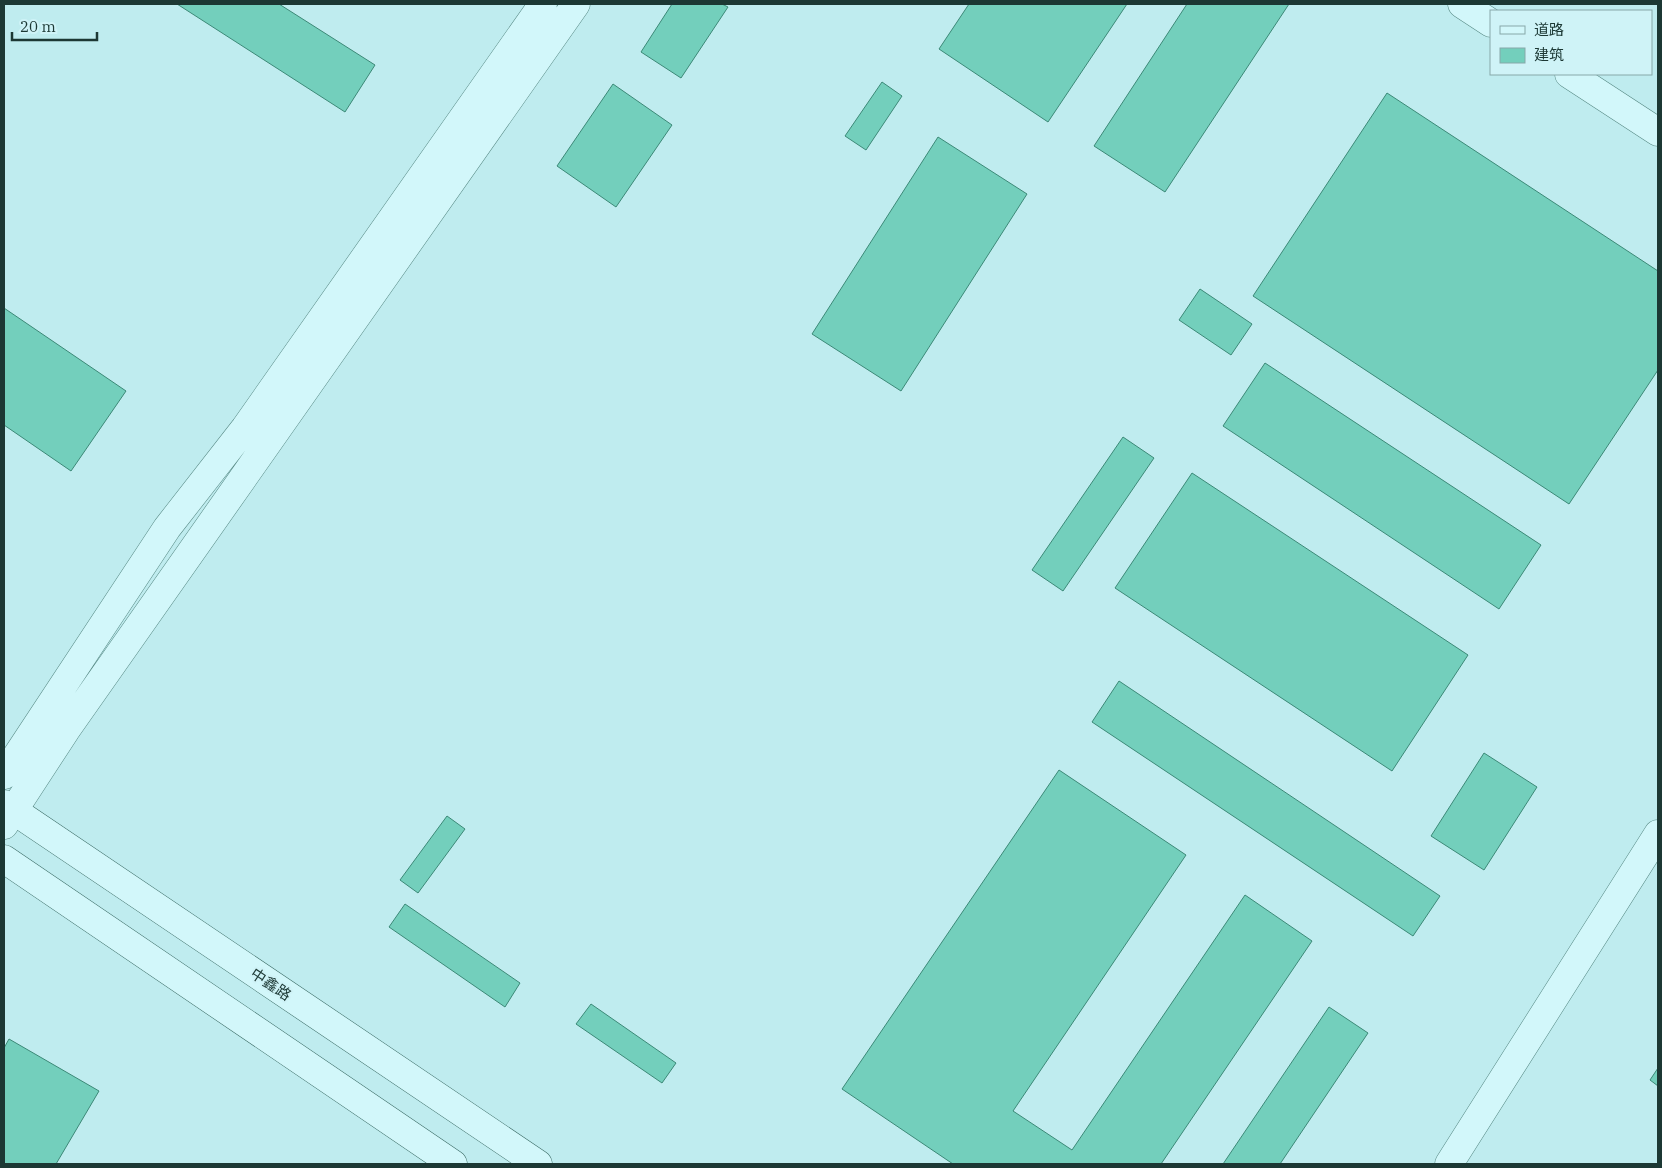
<svg xmlns="http://www.w3.org/2000/svg" width="1662" height="1168" font-family="'IBM Plex Serif','Noto Sans SC',serif">
<rect width="100%" height="100%" fill="#bfecef"/>
<!-- building -->
<path fill="#73cfbc" stroke="#3c8977" d="M177 4H279L375 65 345 112Z
M672 4H722L728 7 681 78 641 52Z
M969 4H1127L1048 122 939 49Z
M1187 4H1289L1165 192 1094 146Z
M882 82 902 96 866 150 845 136Z
M613 84 672 125 616 207 557 166Z
M1387 93 1658 271V370L1569 504 1253 296Z
M938 137 1027 194 901 391 812 334Z
M1200 289 1252 324 1231 355 1179 320Z
M4 308 126 391 71 471 4 425Z
M1265 363 1541 545 1499 609 1223 426Z
M1123 437 1154 458 1063 591 1032 570Z
M1192 473 1468 655 1392 771 1115 588Z
M1119 681 1440 896 1413 936 1092 722Z
M1484 753 1537 787 1484 870 1431 836Z
M1059 770 1186 855 1013 1111 1072 1150 1245 895 1312 941 1161 1164H953L842 1089Z
M447 816 465 829 418 893 400 880Z
M405 904 520 983 505 1007 389 927Z
M591 1004 676 1063 662 1083 576 1024Z
M1329 1007 1368 1033 1280 1164H1223Z
M9 1039 99 1091 56 1164H4V1048Z
M1658 1068V1086L1650 1080Z"/>
<g fill="none" stroke-linecap="round" stroke-linejoin="round">
<!-- tertiary casing -->
<g stroke="#578984" stroke-width="29">
<path id="tertiary" d="M1462 4 1491 23
M1569 74 1658 132
M4 775 167 528 245 428 543 4
M4 825 66 730 576 4
M1449 1164 1658 834"/>
</g>
<!-- secondary casing -->
<g stroke="#3a6a64" stroke-width="29">
<path id="secondary" d="M4 804 538 1164
M4 859 453 1164"/>
</g>
<!-- tertiary -->
<use href="#tertiary" stroke="#d2f7fa" stroke-width="28"/>
<!-- secondary -->
<use href="#secondary" stroke="#d2f7fa" stroke-width="28"/>
</g>
<g text-anchor="middle" dominant-baseline="central" stroke-width="4" stroke-linejoin="round" paint-order="stroke">
<!-- street labels -->
<g font-size="15" fill="#1c3834" stroke="#cff3f7">
<text transform="translate(271 984) rotate(34)">中鑫路</text>
</g>
</g>
<!-- border -->
<rect width="1662" height="1168" fill="none" stroke="#1c3834" stroke-width="10"/>
<!-- legend -->
<rect x="1490" y="10" width="162" height="65" fill="#cff3f7" stroke="#87a8a9"/>
<rect x="1500" y="26" width="25" height="8" fill="#d2f7fa" stroke="#87a8a9"/>
<text x="1534" y="35" font-size="15" fill="#1c3834">道路</text>
<rect x="1500" y="48" width="25" height="15" fill="#73cfbc" stroke="#87a8a9"/>
<text x="1534" y="60" font-size="15" fill="#1c3834">建筑</text>
<!-- scale -->
<path d="M12 32v8h85v-8" fill="none" stroke="#1c3834" stroke-width="2.5"/>
<text x="20" y="32" font-size="15" fill="#1c3834" stroke="#cff3f7" stroke-width="4" paint-order="stroke">20 m</text>
</svg>
